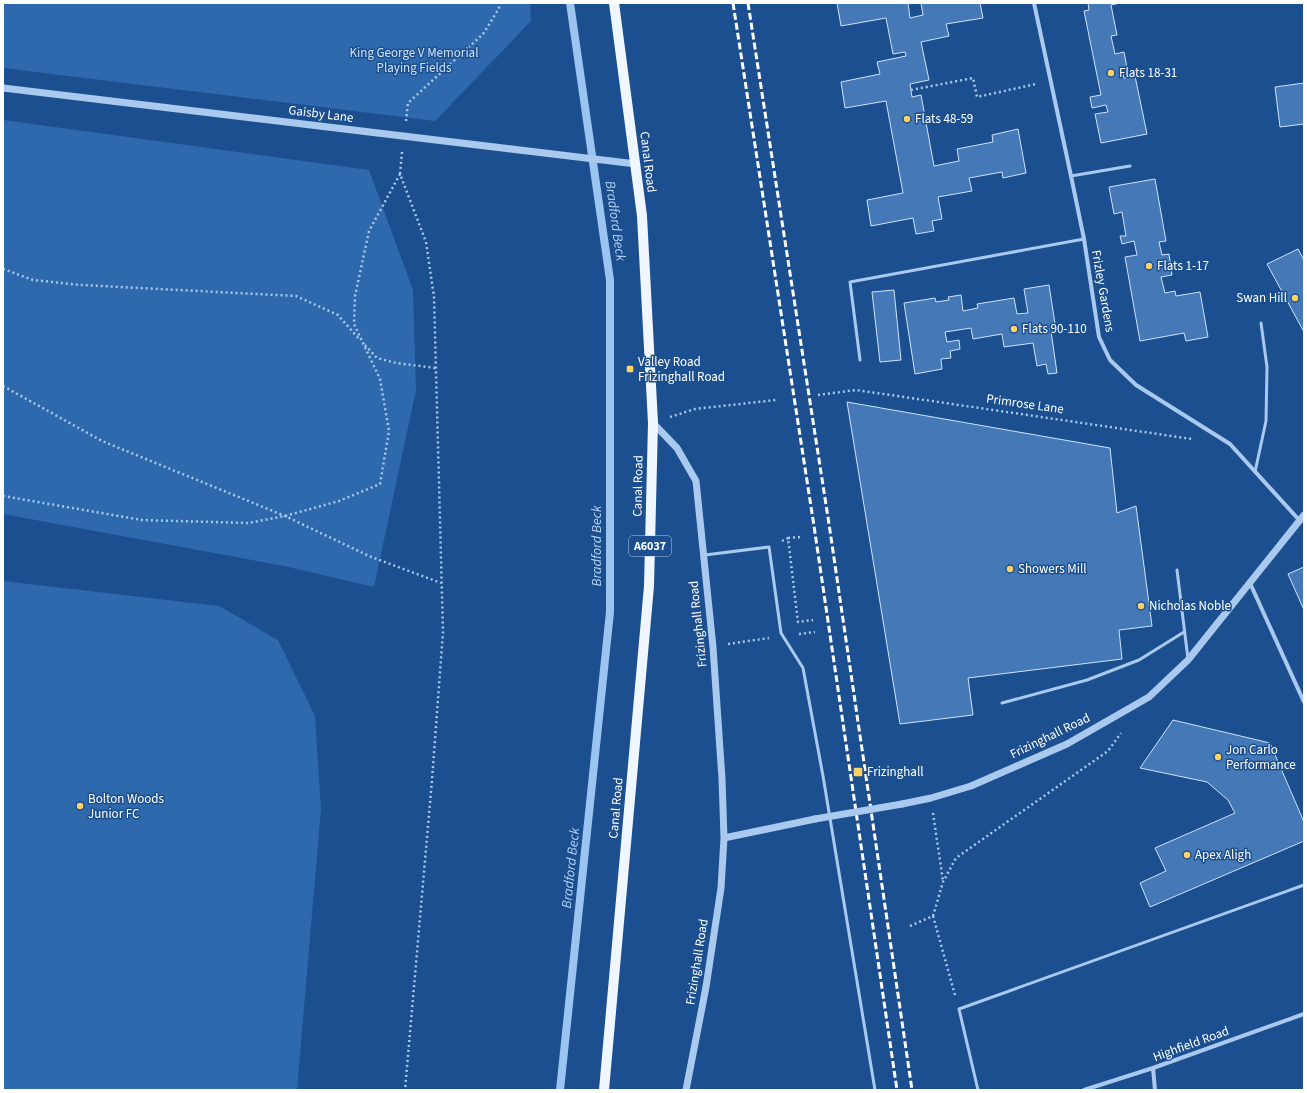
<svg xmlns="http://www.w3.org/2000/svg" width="1307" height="1093" font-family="'Source Sans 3',sans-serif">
<rect width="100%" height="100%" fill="#1b4f8f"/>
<!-- green -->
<path fill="#2e69ad" d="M3 3H530L531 21 435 121 3 68Z
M3 120 369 170 413 290 416 390 374 587 284 566 3 514Z
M3 581 219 606 278 640 315 716 321 809 297 1090H3Z"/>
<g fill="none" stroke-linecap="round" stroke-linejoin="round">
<!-- stream -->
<path stroke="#9cc4f0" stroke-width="8" d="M560 1090 610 612V280L570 3"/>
</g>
<!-- building -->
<path fill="#4478b7" stroke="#cfe3fa" d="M837 3H908L910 18 923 15 921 3H980L983 18 946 24 949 36 921 42 929 80 910 84 912 97 921 95 934 166 959 161 957 149 993 142 992 135 1018 129 1026 173 1003 178 1002 172 969 178 972 191 938 197 942 219 932 221 934 231 916 234 913 218 871 226 867 200 903 193 886 101 845 108 841 82 880 74 877 62 906 56 905 52 893 54 886 18 841 26Z
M1088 3H1120L1111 5 1117 35 1111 36 1115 54 1124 52 1128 73 1123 74 1124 78 1135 76 1147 134 1101 143 1095 114 1108 112 1106 105 1092 108 1090 97 1101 95 1084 11 1089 10Z
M1304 83V124L1280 127 1275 87Z
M1155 179 1166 241 1159 242 1162 255 1169 254 1172 275 1161 277 1165 293 1175 291 1176 296 1200 292 1208 337 1186 341 1184 333 1140 341 1125 257 1137 255 1134 241 1122 244 1120 236H1126L1122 212 1114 214 1109 187Z
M1298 249 1304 260V332L1267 264Z
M1049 285 1056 330 1051 331 1057 373 1048 374 1046 364 1037 366 1033 343 1004 347 1002 334 973 339 971 328 945 332 947 342 959 340 960 349 950 351 951 358 941 359 942 369 915 374 904 303 935 298 936 302 949 300 948 297 961 295 963 311 978 308 977 304 1014 298 1017 314 1028 313 1024 289Z
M894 290 901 360 880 362 872 292Z
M847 402 1110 448 1117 513 1136 506 1152 626 1119 630 1122 659 968 678 973 715 900 724Z
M1304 567V610L1288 574Z
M1173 720 1270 743 1304 822V841L1150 907 1140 883 1166 871 1155 848 1235 813 1228 800 1207 782 1140 768Z"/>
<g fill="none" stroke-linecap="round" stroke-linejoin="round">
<!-- path -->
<path stroke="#a9c9ee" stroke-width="2.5" stroke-dasharray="2 3" stroke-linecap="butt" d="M911 90 973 78 977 97 1036 84
M406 121 408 103 483 34 498 10 501 3
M402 152 400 174 426 242 434 297 443 632 432 780 405 1090
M3 269 33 280 81 285 296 296 338 315 360 340
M365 345 377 358 396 363 436 368
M3 386 102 441 285 516 369 556 441 583
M818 395 856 390 1192 439
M670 417 695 409 776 400
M3 496 142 520 248 523 285 516 339 501 380 484 389 431 380 379 354 324 355 296 369 231 400 174
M788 538 801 537
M782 541 788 538 798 622 813 620
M799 634 815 632
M728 644 769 638
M933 813 943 881
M933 916 955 995
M910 926 933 916 943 882 956 858 1108 751 1121 733"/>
<!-- service -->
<path stroke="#a9c9ee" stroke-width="3" d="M1071 176 1130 166
M860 360 850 282 1084 239
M1255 472 1266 421 1267 367 1261 323
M705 555 769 547 781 633 803 668 823 776 875 1090
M1177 570 1188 659
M1002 703 1087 680 1139 660 1184 632
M978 1090 959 1009 1304 885"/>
<!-- minor -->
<path stroke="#a9c9ee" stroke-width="4" d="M1034 3 1071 176 1084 239 1099 337 1110 360 1136 385 1230 444 1300 521
M1250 583 1304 702
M1153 1068 1155 1090
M1084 1090 1153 1068 1304 1014"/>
<!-- tertiary -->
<path stroke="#a9c9ee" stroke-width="7" d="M3 88 636 164
M653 423 677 448 696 481 713 647 722 779 724 838 721 888 706 987 686 1090
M902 804 931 798 971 786 1067 744 1149 697 1188 660 1304 515
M724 838 815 819"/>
<!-- primary -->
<path stroke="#f0f6ff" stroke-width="10" d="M604 1090 649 586 653 423 642 216 614 3"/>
<!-- rail -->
<path stroke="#fff" stroke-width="3" stroke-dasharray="7 3" stroke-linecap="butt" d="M733 3 814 526 897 1090
M748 3 829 524 912 1090"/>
<!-- tertiary-bridge -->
<path stroke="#a9c9ee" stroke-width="7" d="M815 819 902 804"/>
</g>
<!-- markers -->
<g fill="#ffd166" stroke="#1b4f8f" stroke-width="1.5">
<circle cx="1111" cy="73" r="4"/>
<circle cx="907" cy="119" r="4"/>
<circle cx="1149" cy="266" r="4"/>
<circle cx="1295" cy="298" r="4"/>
<circle cx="1014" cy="329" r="4"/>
<rect x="626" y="365" width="8" height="8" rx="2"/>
<circle cx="1010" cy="569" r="4"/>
<circle cx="1141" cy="606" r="4"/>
<circle cx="1218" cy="757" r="4"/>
<rect x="853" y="767" width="10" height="10" rx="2"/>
<circle cx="80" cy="806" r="4"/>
<circle cx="1187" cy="855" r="4"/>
</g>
<g text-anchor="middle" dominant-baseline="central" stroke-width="3" stroke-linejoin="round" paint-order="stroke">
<!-- shield labels -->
<rect fill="#1b4f8f" stroke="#bbcadd" stroke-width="1" x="629" y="536" width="42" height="20" rx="3"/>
<g font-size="12" font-weight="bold" fill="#fff">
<text x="650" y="546">A6037</text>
</g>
<!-- park labels -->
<g font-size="13" fill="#cfe3fa" stroke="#1b4f8f">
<text x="414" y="53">King George V Memorial<tspan x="414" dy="15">Playing Fields</tspan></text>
</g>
<!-- poi labels -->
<g font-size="13" fill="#fff" stroke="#1b4f8f" text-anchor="start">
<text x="1119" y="73">Flats 18-31</text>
<text x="915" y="119">Flats 48-59</text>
<text x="1157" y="266">Flats 1-17</text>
<text x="1287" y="298" text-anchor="end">Swan Hill</text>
<text x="1022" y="329">Flats 90-110</text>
<text x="638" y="362">Valley Road<tspan x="638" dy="15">Frizinghall Road</tspan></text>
<text x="1018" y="569">Showers Mill</text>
<text x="1149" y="606">Nicholas Noble</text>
<text x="1226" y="750">Jon Carlo<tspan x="1226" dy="15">Performance</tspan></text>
<text x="867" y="772">Frizinghall</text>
<text x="88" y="799">Bolton Woods<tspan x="88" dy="15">Junior FC</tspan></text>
<text x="1195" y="855">Apex Aligh</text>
</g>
<!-- street labels -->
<g font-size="13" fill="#fff" stroke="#1b4f8f">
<text transform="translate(321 114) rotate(7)">Gaisby Lane</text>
<text transform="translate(648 162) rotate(83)">Canal Road</text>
<text transform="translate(1103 291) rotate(80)">Frizley Gardens</text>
<text transform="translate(1025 404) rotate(8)">Primrose Lane</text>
<text transform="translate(638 486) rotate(-89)">Canal Road</text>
<text transform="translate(698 624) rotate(-96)">Frizinghall Road</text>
<text transform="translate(1050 736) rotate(-26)">Frizinghall Road</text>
<text transform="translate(616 808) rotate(-85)">Canal Road</text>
<text transform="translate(697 962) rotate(-81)">Frizinghall Road</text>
<text transform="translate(1191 1044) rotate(-20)">Highfield Road</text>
</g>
<!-- water labels -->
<g font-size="14" font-style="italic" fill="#b5d3f5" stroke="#1b4f8f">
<text transform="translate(615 221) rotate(82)">Bradford Beck</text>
<text transform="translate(597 546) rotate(-90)">Bradford Beck</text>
<text transform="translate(571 868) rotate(-84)">Bradford Beck</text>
</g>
</g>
<!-- border -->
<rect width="1307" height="1093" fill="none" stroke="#ffffff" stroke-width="8"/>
</svg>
